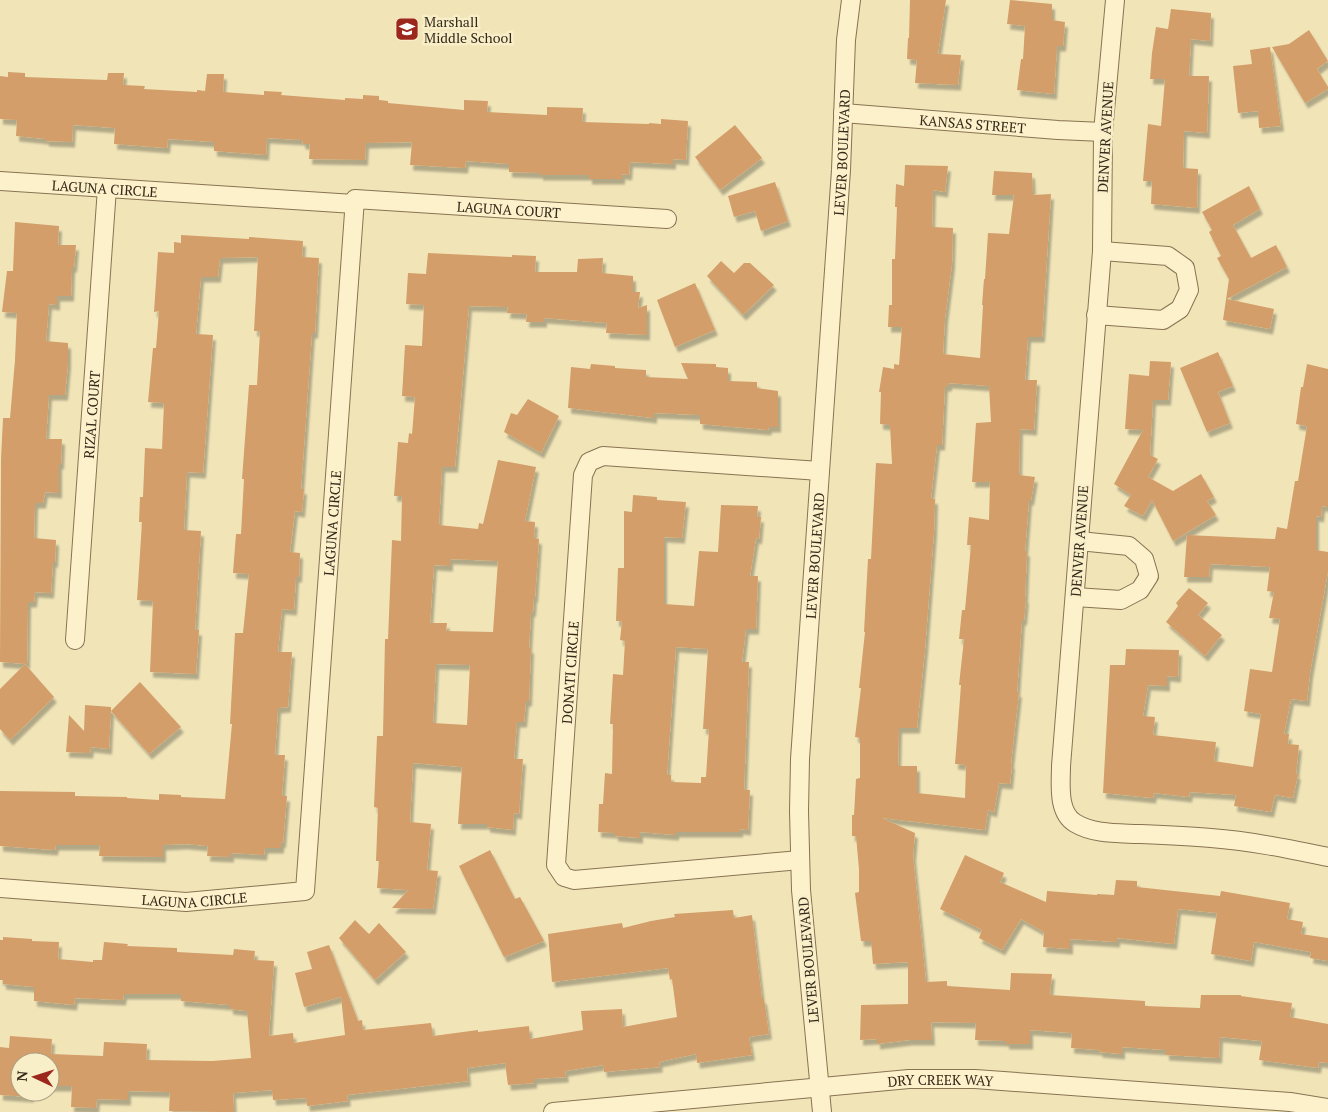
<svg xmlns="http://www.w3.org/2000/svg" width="1328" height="1112" font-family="'PT Serif',serif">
<defs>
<filter id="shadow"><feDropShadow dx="3" dy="5.5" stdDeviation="1" flood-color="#0004"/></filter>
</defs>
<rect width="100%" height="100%" fill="#f1e5b8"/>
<!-- building -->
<path fill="#d39e6a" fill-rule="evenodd" filter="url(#shadow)" d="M910 0H946L938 54 961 55 958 85 915 83 917 60 907 59 908 38H909Z
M1010 0 1052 4V20L1065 22 1063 46H1057L1054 94 1017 90 1021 59H1023L1025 26 1007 24Z
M1171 9 1211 13 1210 41 1191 39 1189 76H1209L1207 133 1184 131 1183 168 1198 169 1197 208 1151 204 1152 181H1143L1148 124 1161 126 1165 79H1150L1152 53 1156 27 1168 29Z
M1309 30 1328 61 1317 69 1328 87V89L1305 103 1272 47 1289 44Z
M1270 47 1281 126 1259 128 1258 111 1238 113 1233 66 1252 64 1250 50Z
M8 72 25 73V77L107 80 108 73H124L123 85 145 86 144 89 197 92V90L205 91 207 74H224L223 92 264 95V91L282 92 281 95 345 100V98L363 99V95L379 96V100L388 101V103L464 110V100L488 101 487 112 547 115V107L583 108 582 122 649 124V123L661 124V119L688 121 686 160 673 159V164L630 162 629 175 622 174V179H589V175H540V173L509 172V164L466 161 465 168 410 165 412 142 366 143 365 160 309 159 310 144H303L302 140 267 138 266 155 214 151V142L168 139 167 148 114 144 115 128 73 125 72 142 46 141V139L16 136 17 120 0 119V76L8 77Z
M735 125 762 158 720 190 695 157Z
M905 165 948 166 945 192 933 190 932 227 953 228 952 264 945 318 943 354 980 358 983 305H982L984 279H985L988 233 1009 234 1014 195H992L994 171 1032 173 1033 195 1051 194 1042 337H1028L1025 380H1037L1034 430 1020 429 1019 475 1035 477 1031 500H1029L1025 551H1027L1025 598H1026L1024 620H1022L1017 692H1019L1011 763 1012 764 1010 784 999 783 994 812 988 810 985 830 882 818 915 833 913 856 926 982 947 981V986L1010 990 1011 973 1052 974 1050 995 1145 1001V1006L1200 1008 1201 995H1241V996L1292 1003 1290 1017 1328 1024V1063L1319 1062 1318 1068 1259 1060 1262 1041 1220 1037 1219 1058 1166 1055V1050L1122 1047V1054L1099 1052 1100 1050 1071 1048 1072 1033 1030 1030V1044H1006V1041L975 1040 976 1023 931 1022 932 1040H909L877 1044V1039L860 1040 861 1005 908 1004V962L873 964 871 941H861L855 893 859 892V869L856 836H852V815H854L856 779 860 778V738L855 737 861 688H859L865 632H864L868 559H871L876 463 892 464 890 425 880 424 881 392H879L883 367 894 369V364L899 365 902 327H888L889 305H892V259H895L897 207H895L896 184 904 186ZM949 383 989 386 991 422 976 423 972 482H990L989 520 969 517 967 545H971L965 610H962L959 639H964L959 685H961L955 764 966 765 965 798 917 793V766H898L899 728H917L925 649 934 531 935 499 931 498 937 445H942L945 386H949Z
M775 182 788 221 761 231 755 211 734 217 728 196Z
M1249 186 1260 209 1233 225 1251 258 1276 245 1287 267 1227 299 1274 309 1270 329 1223 320 1229 279 1217 258 1221 256 1209 232 1212 230 1202 212Z
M15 222 59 226 58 245H76L74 267H72L71 296H57V305L49 304 46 341 68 343V363L65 395H49L46 439H62L61 464H59V493L45 492 43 503H35L34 538 56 540 55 562H53L51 593 35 592 34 602H28L27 664 0 662 1 459 3 418H10L15 360 17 313 2 312 7 271H13Z
M181 235 249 239V237L303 241 302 257 319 258 315 333H312L301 489H304L302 512 295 511 290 552 300 553 299 577H296L294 610 282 609 278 652H292L288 707 278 708 275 755H285L282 796H287L283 842 281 843V848H265L264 855 231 853V857L207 856 208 846 185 844 163 845V857L99 856 100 845H56L55 850 0 846V791L75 792V796L127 797V798L159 800V794L181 795V797L225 799 232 724H230L235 633H243L249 574 233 573 236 534H241L244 479H242L249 385H257L260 331H254L258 257 220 258 218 277H201L196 334 213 335 203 473 187 472 184 530 201 531 195 630H199L196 674 150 672 153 601 137 600 142 522H139L140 497H143L145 448 162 449 164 403 148 402 153 348H156L159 311 154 312 158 252 174 253V242L181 243Z
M428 253 512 257V255L536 256 535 272H577L578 259 603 258 602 273 633 276V292H640L638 308 647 305V335L606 333 607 323 544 318V322H526L527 314 507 313 508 307 469 306 455 467H442L439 525 478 529 479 523 483 524 498 460 536 467 525 521 535 522 534 538 539 539 535 597H534L533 611 531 612 529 648H531L529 701H526L524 722H517L514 759H523L519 814 514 813 513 830 487 827V824H458L462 767 413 763 410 822 431 824 427 870 438 871 433 909 392 908 408 890 377 888 379 861H376L378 808 374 807 377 736H383L385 639H388L392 540 401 541 402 496H394L398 442 408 443 409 433 412 434 415 397 402 396 405 345 422 346 424 305 406 304 408 273 426 274ZM450 559 498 561 493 632 446 631 447 623H430L434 565 450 566ZM436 664 470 665 467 725 433 723Z
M721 261 734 273 744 263H750L774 285 743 315 707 276Z
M695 283 715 330 675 347 657 300Z
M1218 352 1233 386 1218 392 1230 423 1207 432 1180 368Z
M1150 361 1171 362 1168 400H1153L1150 455 1158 459 1148 477 1173 491 1201 474 1214 497 1207 501 1216 515 1173 541 1152 500 1143 516 1124 506 1131 495 1114 484 1143 430 1125 429 1129 374 1149 376Z
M681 363 716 364V367L728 368V381L757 382V388L778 391V427H769L768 430 700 424V415L654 413V418L568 408 571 367 590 369 591 364 615 366V368L646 370V377L688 379Z
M1307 364 1328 369V507L1322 506 1321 517 1316 516V550L1328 552V571L1310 673 1307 701 1291 699 1284 734H1289L1288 744 1299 745 1296 774H1298L1293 798 1275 795 1271 812 1234 806 1236 795 1190 792 1189 797 1154 793 1153 798 1103 793 1110 665H1125L1126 649 1179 650 1178 677 1167 676V686L1148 685 1143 716 1155 717 1153 735 1216 742 1214 761 1253 767 1261 714 1244 711 1250 669 1272 672 1280 619 1269 618 1274 592 1267 591 1270 567 1210 564 1209 577H1184L1187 535 1275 539 1277 527 1287 529 1295 481H1298L1307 426 1296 424 1301 387H1303Z
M528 399 559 416 541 453 504 432 511 413 517 415Z
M633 495 657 497V500L686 502 682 538 664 537V604L694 606 699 551 718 552 721 505 758 506 757 517H761L759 539 756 538 750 576H758L756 629H746L742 662H749L744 790H750L748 830 740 829V832H676V835L640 832V838L615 836V833L598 832 599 804H603L605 773 612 774 613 724H610L613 674 623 675 625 641 620 640 622 621H616L618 568H624V511L632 512ZM676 647 708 649 703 729H709L706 777H701V783L671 782V775H667Z
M1189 588 1208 603 1198 615 1222 635 1205 656 1166 622 1178 606 1176 603Z
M25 664 54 697 10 740 0 729V689Z
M140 682 181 727 149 754 111 711 109 749 91 747 90 753 66 752 69 715 84 731 85 705 111 707V711Z
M490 850 515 899 520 897 544 941 504 957 459 866Z
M965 855 1004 873 1000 882 1046 902 1047 891 1097 895V894L1114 895 1116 880 1137 881V887L1220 896 1221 891 1290 903 1287 919 1303 922 1301 934 1328 938V961L1310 958 1311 952 1254 942 1251 961 1211 954 1217 913 1178 909 1174 944 1117 938V942L1070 939V949L1043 947 1044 932 1021 919 1002 950 979 938 982 930 940 909Z
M733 910 734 918 752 915 762 999H764L769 1034 749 1037 752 1055 697 1063 696 1054 659 1062 660 1067 604 1072 603 1065 565 1071 566 1077 534 1079V1083L508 1085 505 1063 467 1068 468 1081 347 1095 348 1101 307 1106 306 1098 273 1100 272 1090 233 1093 234 1112H220L169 1111 170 1092 128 1091V1100L97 1099 96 1108 71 1107 72 1086H50V1062H20V1092H31V1097L0 1095V1047L9 1048 10 1036 52 1039 51 1054 103 1056 104 1042 147 1044 146 1060 212 1061 251 1058 247 1011 230 1009V1005L181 1001V994H124L123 1000 75 998 74 1005 34 1001V987L3 984V980H0V940H3V937L32 939V941L59 942 58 959 93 962V960H102L104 942 128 944 127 946 177 948V952L233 955 234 949 255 951 254 960 274 961 269 1036 293 1033 294 1043 345 1035 341 997 304 1007 295 973 312 969 307 952 329 945 358 1021 362 1020 363 1030 431 1023 433 1036 478 1030V1032L529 1026 530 1039 583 1030 581 1011 622 1009 623 1027 677 1017 672 979 670 980 668 968 552 982 548 934 622 923 623 928 651 921 675 917 674 914Z
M355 920 369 934 379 923 406 952 375 980 339 938Z"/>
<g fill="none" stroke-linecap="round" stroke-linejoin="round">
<!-- street casing -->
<g stroke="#887352" stroke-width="20">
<g id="street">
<path d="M1115 0 1103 132 1102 251 1061 766C1061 783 1057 812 1075 823 1093 834 1117 833 1138 834 1162 835 1187 836 1211 838 1251 841 1289 849 1328 857"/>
<path id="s1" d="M843 113 1058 130 1103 132"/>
<path id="s2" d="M0 181 354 204"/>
<path d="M1096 315 1163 320 1180 309 1189 290 1185 268 1168 256 1102 251"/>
<path d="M1075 597 1121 600 1140 590 1149 576 1144 559 1129 546 1079 541"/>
<path id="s3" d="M75 640 107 188"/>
<path id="s4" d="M800 860 574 880 564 877 556 865 583 475 589 462 603 456 820 471"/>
<path id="s5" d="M0 888 186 902 305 891 355 199 667 219"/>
<path id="s6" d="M553 1112 909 1079H975L1290 1102 1328 1108"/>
<path id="s7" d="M822 1112 801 890 799 811 800 759 841 170 846 40 851 0"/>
</g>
</g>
<!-- street -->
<use href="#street" stroke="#fcf1cb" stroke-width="18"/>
</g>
<!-- icons -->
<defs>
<g id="school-square" transform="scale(1.25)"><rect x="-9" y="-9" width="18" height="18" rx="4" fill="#9b271d" stroke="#f8eec8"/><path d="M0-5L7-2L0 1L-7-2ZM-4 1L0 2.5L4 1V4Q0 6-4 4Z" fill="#fff"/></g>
</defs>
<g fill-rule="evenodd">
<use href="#school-square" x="407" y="29"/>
</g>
<g text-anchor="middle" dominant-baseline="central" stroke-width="5" stroke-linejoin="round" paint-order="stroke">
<!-- poi labels -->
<g font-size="14" fill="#352919" stroke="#f8eec8" text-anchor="start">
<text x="424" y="21">Marshall<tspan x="424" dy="16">Middle School</tspan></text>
</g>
<!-- street labels -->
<g font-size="14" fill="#352919" stroke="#f8eec8">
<text stroke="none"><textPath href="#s1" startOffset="130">KANSAS STREET</textPath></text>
<text transform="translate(1105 137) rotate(-87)">DENVER AVENUE</text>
<text stroke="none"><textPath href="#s7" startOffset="962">LEVER BOULEVARD</textPath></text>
<text stroke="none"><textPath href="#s2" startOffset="105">LAGUNA CIRCLE</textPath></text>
<text stroke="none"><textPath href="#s5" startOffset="1154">LAGUNA COURT</textPath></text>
<text stroke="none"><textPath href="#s3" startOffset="226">RIZAL COURT</textPath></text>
<text stroke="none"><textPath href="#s5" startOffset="675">LAGUNA CIRCLE</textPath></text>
<text transform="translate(1079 541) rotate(-86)">DENVER AVENUE</text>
<text stroke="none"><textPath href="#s7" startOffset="558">LEVER BOULEVARD</textPath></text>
<text stroke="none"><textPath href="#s4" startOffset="445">DONATI CIRCLE</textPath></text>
<text stroke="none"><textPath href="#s5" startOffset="195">LAGUNA CIRCLE</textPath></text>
<text transform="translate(808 960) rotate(-95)">LEVER BOULEVARD</text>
<text stroke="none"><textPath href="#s6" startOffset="389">DRY CREEK WAY</textPath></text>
</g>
</g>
<!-- north arrow -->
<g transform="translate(35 1077) rotate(274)"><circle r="24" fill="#f8eec8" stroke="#aa9f82"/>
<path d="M0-4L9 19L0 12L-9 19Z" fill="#9b271d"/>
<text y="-8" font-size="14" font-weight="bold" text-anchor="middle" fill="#352919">N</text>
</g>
</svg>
